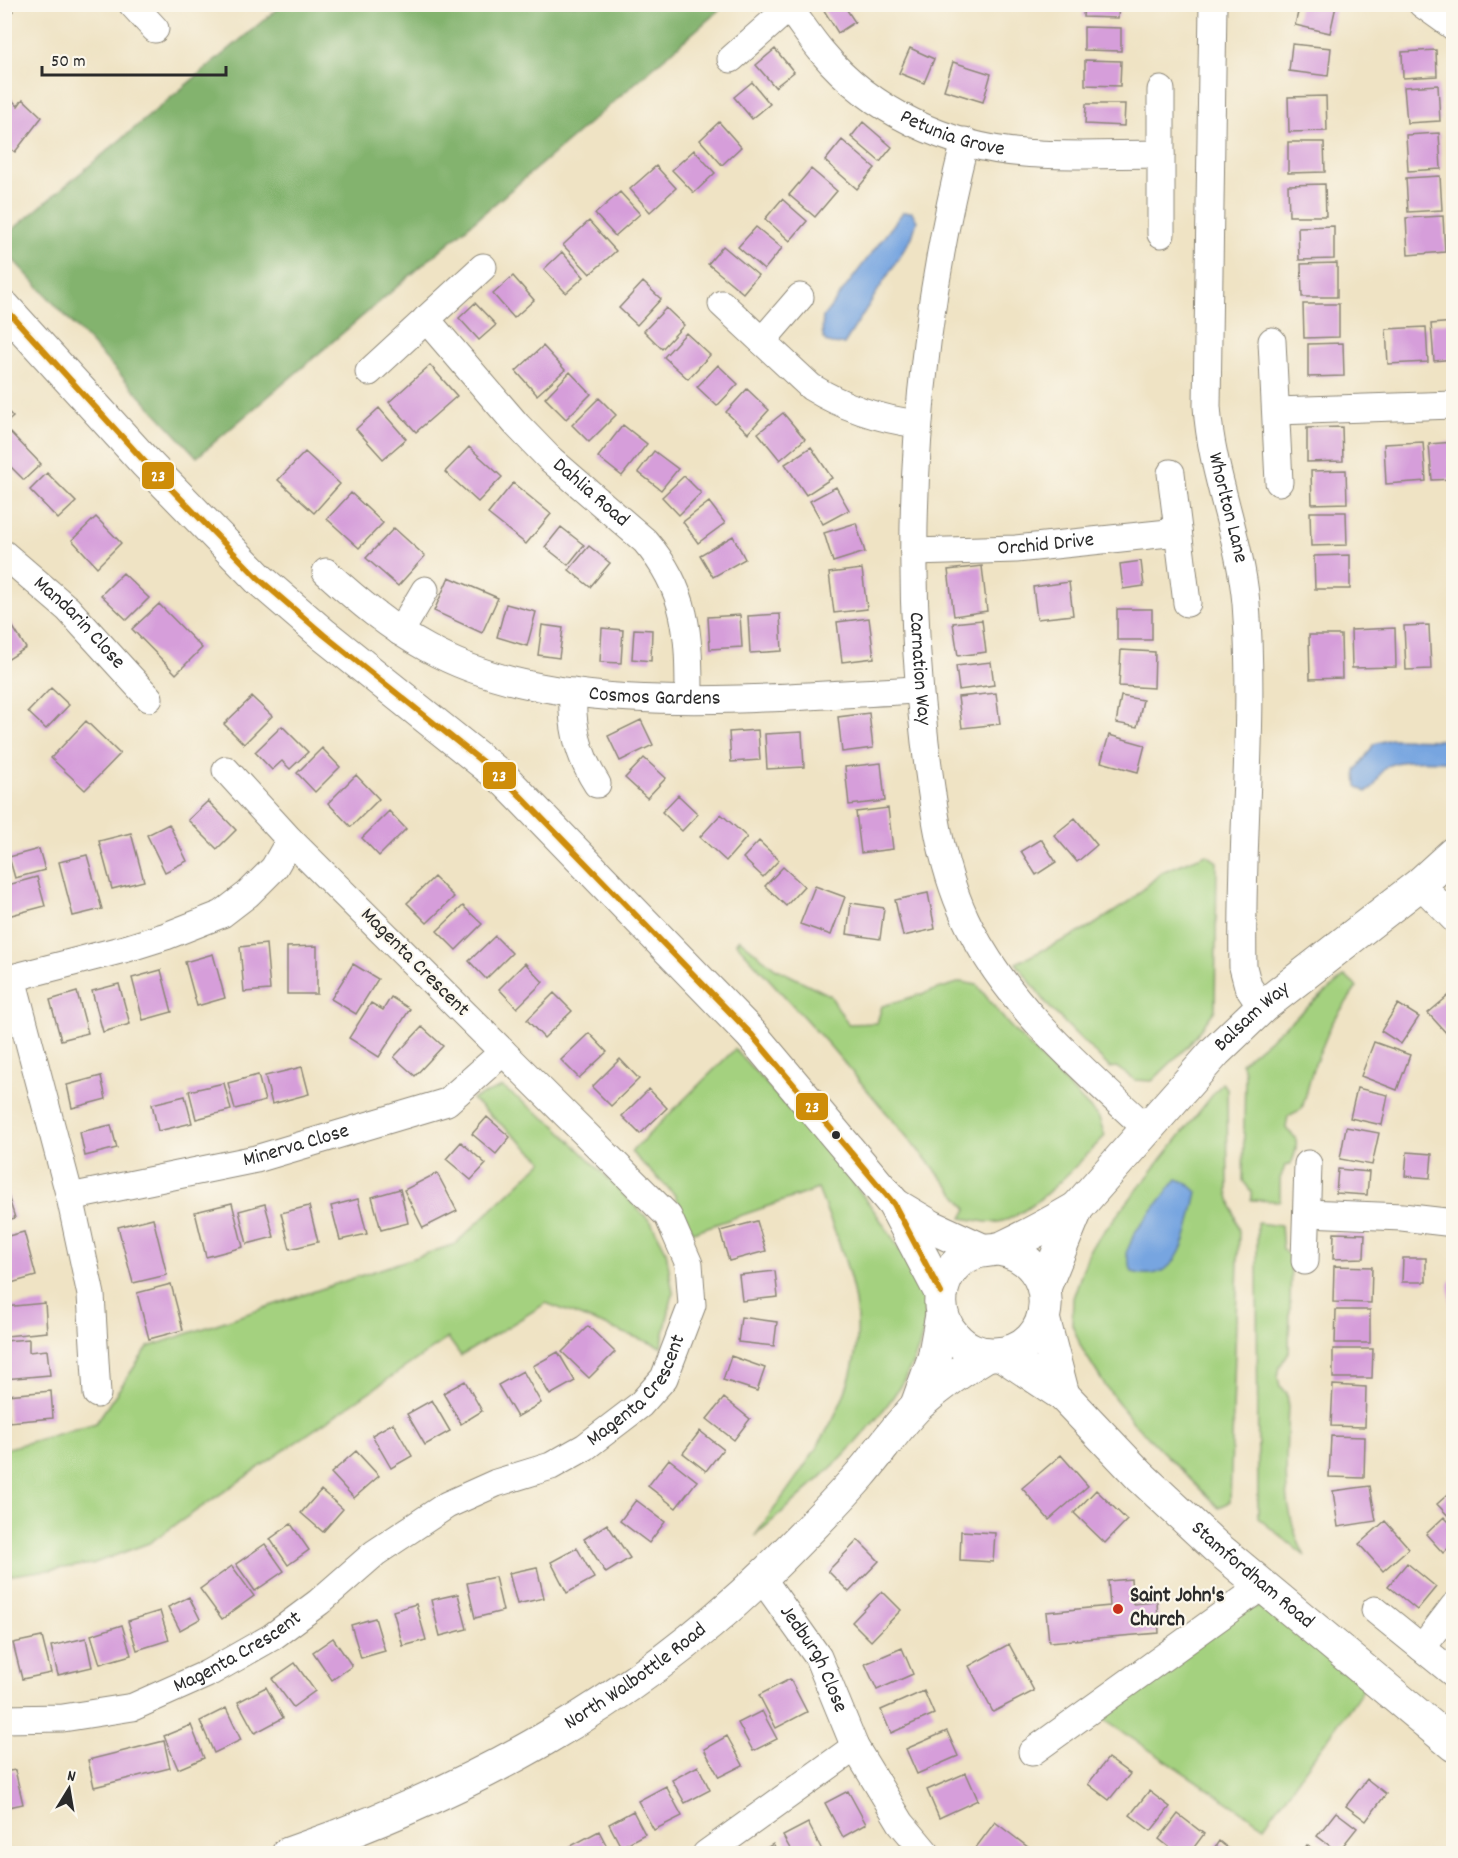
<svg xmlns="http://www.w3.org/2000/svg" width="1458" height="1858" font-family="Dekko,sans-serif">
<rect width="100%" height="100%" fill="#fbf7ec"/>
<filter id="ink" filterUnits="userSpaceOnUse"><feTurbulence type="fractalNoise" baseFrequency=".0167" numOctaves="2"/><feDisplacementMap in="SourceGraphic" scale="12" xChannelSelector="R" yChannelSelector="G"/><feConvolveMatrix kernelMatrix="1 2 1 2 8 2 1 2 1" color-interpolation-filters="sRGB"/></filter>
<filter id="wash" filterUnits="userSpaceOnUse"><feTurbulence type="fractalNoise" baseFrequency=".008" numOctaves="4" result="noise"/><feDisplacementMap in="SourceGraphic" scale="24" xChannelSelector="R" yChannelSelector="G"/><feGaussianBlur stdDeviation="1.35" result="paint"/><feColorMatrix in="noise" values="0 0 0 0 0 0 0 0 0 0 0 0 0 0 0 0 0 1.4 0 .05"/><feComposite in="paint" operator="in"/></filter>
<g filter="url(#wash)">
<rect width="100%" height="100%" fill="#efe3c4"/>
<!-- green -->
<path fill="#a4d17f" stroke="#687e55" stroke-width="1.5" d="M1206 854 1217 862 1215 1010 1189 1045 1152 1081 1135 1080 1116 1067 1110 1068 1050 1008 1016 963 1089 928 1129 902 1162 872Z
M739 939 775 968 830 995 848 1024 877 1023 882 1006 961 982 977 985 1008 1024 1099 1118 1105 1136C1081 1160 1031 1217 998 1222 987 1224 972 1219 962 1218L967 1209 952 1190 829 1045 736 943Z
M1345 976 1357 987 1332 1023 1313 1069 1302 1109 1288 1116 1286 1128C1287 1131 1290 1132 1293 1135 1300 1141 1294 1157 1291 1164L1285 1166 1280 1179V1201L1251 1200V1191L1243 1181 1245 1072 1241 1063Z
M735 1049C796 1118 867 1187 910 1268 914 1277 923 1287 924 1296 939 1386 814 1483 755 1536 802 1467 871 1393 855 1302 849 1263 832 1225 818 1189L693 1232 674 1194 631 1152Z
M1222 1083 1227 1088 1228 1192 1239 1231 1230 1501 1219 1508 1133 1422 1104 1384 1081 1347 1072 1324 1073 1298 1090 1249Z
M502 1087 556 1126 651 1222 666 1251 673 1293 661 1347 546 1303 461 1356 448 1338 149 1543 92 1564 5 1576V1449L96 1423 148 1347 455 1244 543 1161 472 1099Z
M1257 1223 1281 1226 1283 1250 1291 1258 1289 1352 1280 1366 1278 1378 1280 1387 1287 1393 1288 1402C1287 1454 1279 1508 1305 1556L1258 1518Z
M1263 1606 1365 1687 1264 1826 1097 1715 1242 1610Z"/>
<!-- forest -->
<path fill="#83b36e" stroke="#576f4c" stroke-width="1.5" d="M282 5H725L573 137 197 457 5 251V236Z"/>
<!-- water -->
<path fill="#77a5e0" stroke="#516886" stroke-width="1.5" d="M903 212H912L917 221 912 237 844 344C821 347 821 337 823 317Z
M1391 739 1448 740 1453 742V761C1437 762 1393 756 1383 770 1375 780 1378 786 1366 792L1357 786 1356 771 1374 744Z
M1177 1179 1187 1183 1197 1192C1188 1228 1183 1287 1132 1272L1126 1253 1136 1231Z"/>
<g id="blocks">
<!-- building -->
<path fill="#d69eda" d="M4 4H8L13 11 4 18Z
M820 4H843L855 22 838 33Z
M1084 4H1119L1118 18 1083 17Z
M1300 4 1336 6 1330 33 1295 25Z
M1084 27 1121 28V51L1084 50Z
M1292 44 1331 48 1328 76 1289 71Z
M910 48 934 59 924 83 899 73Z
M775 49 794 72 775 87 756 65Z
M1436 50 1437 76 1403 78 1402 52Z
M1085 60 1121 61 1120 86 1085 85Z
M953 62 991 74 983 102 944 90Z
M752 82 770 104 752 119 734 97Z
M1438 85 1440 121 1407 123 1404 87Z
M7 95 18 106 23 99 42 117 15 152 4 144Z
M1326 96 1327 131 1289 132 1288 97Z
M1086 104H1125L1124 126 1085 124Z
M719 122 741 147 722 165 700 140Z
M863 122 892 147 880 162 851 137Z
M1439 133 1441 169 1408 171 1406 135Z
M842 140 875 168 857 189 825 161Z
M1288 142H1324L1325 172 1288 173Z
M694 150 715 173 694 193 672 170Z
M656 166 676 188 650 212 630 189Z
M811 169 837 191 815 217 789 195Z
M1440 176 1442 210 1408 212 1406 178Z
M1325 184 1326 216H1289L1288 185Z
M620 192 640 214 615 236 595 214Z
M782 199 807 221 790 241 765 219Z
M1443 216 1445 252 1408 255 1406 218Z
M589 221 616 251 590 274 563 245Z
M1334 226V259L1299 260 1298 227Z
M756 227 782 248 764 270 738 247Z
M723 246 758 275 743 293 708 264Z
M562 252 584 277 566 293 544 269Z
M1337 263V297H1302L1301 264Z
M513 276 534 300 514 318 493 294Z
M643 282 661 299 637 325 619 308Z
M475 303 496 325 479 340 459 318Z
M1303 304H1339V337L1304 338Z
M666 308 684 325 662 349 644 331Z
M1454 322V359L1434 361 1431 324Z
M1426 327 1428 362 1388 364 1386 329Z
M686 333 710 355 688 379 664 357Z
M1343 343 1344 376 1308 377V344Z
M543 346 565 370 537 395 516 371Z
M430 365 457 396 416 432 389 402Z
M718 365 738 384 717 406 697 387Z
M570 372 591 394 566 419 545 398Z
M747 389 769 410 748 433 726 412Z
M599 398 616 415 589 442 572 425Z
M4 407 13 417 4 425Z
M379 408 406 439 383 459 356 429Z
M783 413 805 439 780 460 758 433Z
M623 425 647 444 622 476 598 457Z
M1342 427 1343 461 1307 462V428Z
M10 432 41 464 24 480 4 460V438Z
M1423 442 1426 481 1386 484 1384 444Z
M1454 442V479L1432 480 1429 444Z
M469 447 502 477 478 502 445 472Z
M811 447 832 478 806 495 785 464Z
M654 451 678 469 661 490 638 472Z
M305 452 340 484 314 513 278 480Z
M1346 470 1347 503 1312 504 1311 471Z
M47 473 76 502 58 519 30 490Z
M684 476 701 493 679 515 662 497Z
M513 483 551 514 526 544 488 514Z
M836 487 849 510 823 524 810 501Z
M351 493 383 523 359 548 327 519Z
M709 502 725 523 698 543 683 522Z
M1310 512H1346L1347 545 1311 546Z
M96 517 121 543 97 567 72 540Z
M856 523 865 552 833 562 824 533Z
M561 527 584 545 568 565 545 547Z
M394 528 425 556 398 586 366 558Z
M733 536 745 559 713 577 700 555Z
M589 546 610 563 590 587 569 570Z
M1350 555V589H1315L1314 556Z
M1141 561 1144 586 1123 589 1120 564Z
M982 566 987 611 954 616 948 570Z
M862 569 867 609 834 613 829 573Z
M123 573 149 598 127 620 101 595Z
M449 577 498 598 482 633 434 611Z
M1069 582 1073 615 1037 619 1033 587Z
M159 604 202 648 176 674 132 629Z
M506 604 536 612 527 646 497 637Z
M1117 609H1152V640H1117Z
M780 614 782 651 750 653 748 616Z
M740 615 742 647 710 649 708 617Z
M869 618 874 658 842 662 837 622Z
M8 619 26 648 4 662V621Z
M982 620 986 652 958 656 953 623Z
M542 625 563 628 559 658 538 655Z
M1429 625 1431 669 1406 670 1404 626Z
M602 628 623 630 621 663 600 662Z
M1395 628 1396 667 1352 668 1351 630Z
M634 629 652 630 651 661 632 659Z
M1309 635H1341L1342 678 1310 679Z
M1121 650 1155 652 1154 688 1119 686Z
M991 662 994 685 959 690 956 666Z
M51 688 69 705 46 729 28 712Z
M996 693 1000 724 962 728 958 697Z
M1121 696 1143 700 1137 727 1116 723Z
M252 697 272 716 244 744 224 724Z
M869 713 873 748 842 752 838 717Z
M641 720 653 745 620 761 608 736Z
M86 721 120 754 85 790 51 758Z
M282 726 308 752 290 769 282 761 272 770 255 752Z
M758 730 760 760 731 762 729 732Z
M802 732 804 767 767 769 765 734Z
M1109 735 1145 745 1138 772 1101 762Z
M322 748 340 767 315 792 297 773Z
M644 758 666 778 647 798 625 778Z
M881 763 885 801 849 805 845 767Z
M356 775 379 799 351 827 328 803Z
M678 795 698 814 682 831 662 812Z
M208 801 236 830 217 849 188 820Z
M888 808 893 849 861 853 856 812Z
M389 811 406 829 379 856 362 838Z
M721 814 747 837 726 861 700 837Z
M1075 818 1097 845 1077 862 1054 835Z
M169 824 187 861 165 872 147 835Z
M131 833 144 881 112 889 99 841Z
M1041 839 1056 862 1036 875 1021 851Z
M759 841 779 860 763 877 743 858Z
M39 849 45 870 15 878 9 857Z
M87 855 102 909 73 916 59 862Z
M783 867 804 886 786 906 765 886Z
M37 877 45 906 4 917V886Z
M434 877 454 897 427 923 407 903Z
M815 886 845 897 831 935 800 924Z
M928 893 935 929 903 936 895 900Z
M851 903 884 908 880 939 847 934Z
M463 906 482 924 456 950 437 931Z
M495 936 512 953 486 979 469 961Z
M266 944 270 990 244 992 240 947Z
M317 946V994H287V947Z
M213 954 225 998 197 1006 185 962Z
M525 963 543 982 517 1008 499 989Z
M353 964 378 979 356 1014 331 999Z
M161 970 172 1012 143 1020 132 978Z
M119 984 130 1024 103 1032 92 991Z
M1454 991V1030L1448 1035 1428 1013Z
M77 992 88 1033 61 1040 50 1000Z
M554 993 572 1011 544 1038 527 1020Z
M391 997 410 1009 379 1057 349 1038 371 1003 383 1010Z
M1398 1004 1419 1017 1401 1044 1381 1031Z
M422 1027 443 1046 415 1076 394 1057Z
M589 1033 607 1052 579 1078 561 1060Z
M1374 1042 1410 1055 1397 1090 1361 1076Z
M620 1059 639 1079 611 1106 592 1087Z
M302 1067 309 1094 272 1104 265 1076Z
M258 1075 265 1101 235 1109 228 1083Z
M101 1076 106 1099 72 1108 67 1085Z
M224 1083 231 1110 196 1119 189 1091Z
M1357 1088 1388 1095 1382 1125 1350 1118Z
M649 1089 667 1108 640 1134 622 1116Z
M185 1096 192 1123 158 1131 152 1104Z
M487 1117 510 1137 496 1154 472 1134Z
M111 1125 117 1148 85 1156 80 1132Z
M1346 1127 1379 1133 1372 1165 1340 1159Z
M461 1142 486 1164 471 1180 446 1159Z
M1407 1152 1432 1154 1430 1178 1405 1176Z
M1338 1169 1369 1172 1367 1195 1336 1193Z
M437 1173 457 1211 423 1228 404 1190Z
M4 1183 15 1218 4 1221Z
M400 1189 408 1223 381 1230 372 1197Z
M358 1199 367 1234 340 1240 331 1206Z
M232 1203 243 1247 206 1257 195 1212Z
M265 1204 274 1237 247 1244 239 1211Z
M309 1206 318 1242 290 1249 281 1213Z
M153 1218 167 1275 133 1283 118 1227Z
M757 1221 766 1251 729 1261 720 1231Z
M24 1232 36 1276 4 1285V1237Z
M1334 1233 1365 1234 1364 1258 1333 1259Z
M1403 1258H1426V1282H1402Z
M1334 1266 1372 1267 1371 1303 1333 1302Z
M775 1271 778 1297 742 1301 739 1275Z
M1449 1281H1454V1315H1451Z
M171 1284 183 1330 149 1339 137 1293Z
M45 1303 47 1332 6 1336 4 1307Z
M1336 1310H1370V1343H1335Z
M741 1317 777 1322 774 1346 738 1342Z
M588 1326 615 1352 589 1378 562 1352Z
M29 1339V1352L47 1350 50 1375 4 1379V1341Z
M1333 1349H1373L1372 1378H1333Z
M558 1352 575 1381 550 1395 533 1366Z
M731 1356 765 1368 757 1391 723 1380Z
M523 1371 541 1403 517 1417 498 1385Z
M465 1381 482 1411 461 1424 443 1393Z
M1333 1385 1366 1387 1365 1427 1331 1426Z
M51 1391 53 1418 9 1422 7 1395Z
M724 1398 750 1419 734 1440 707 1419Z
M432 1400 450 1431 425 1445 407 1414Z
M393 1423 412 1456 391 1468 372 1435Z
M700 1431 723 1449 706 1471 683 1453Z
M1331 1436 1365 1437 1364 1478 1329 1477Z
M356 1451 379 1476 354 1498 331 1473Z
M1061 1455 1088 1486 1049 1520 1022 1488Z
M669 1459 697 1481 676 1508 648 1486Z
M1370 1486 1376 1521 1338 1527 1333 1491Z
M1454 1489V1522L1437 1504Z
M321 1490 343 1509 323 1532 301 1513Z
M1096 1490 1127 1520 1105 1543 1074 1513Z
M636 1500 665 1522 649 1543 620 1521Z
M1444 1517 1454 1527V1543L1443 1553 1426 1534Z
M1385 1521 1409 1548 1383 1571 1359 1544Z
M291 1524 309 1550 288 1565 270 1539Z
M607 1524 630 1558 606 1573 584 1539Z
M961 1531 995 1533 993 1562 960 1560Z
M858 1540 879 1561 849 1592 828 1571Z
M265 1544 284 1571 255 1591 236 1564Z
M577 1548 594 1578 567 1593 551 1562Z
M1407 1563 1436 1587 1417 1610 1388 1586Z
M232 1566 254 1596 222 1619 200 1589Z
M537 1567 544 1598 517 1604 509 1573Z
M495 1577 503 1611 475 1618 467 1583Z
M1131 1579 1133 1604 1157 1602 1159 1633 1049 1642 1046 1612 1110 1606 1108 1581Z
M882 1591 901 1610 871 1641 852 1622Z
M458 1594 467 1629 440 1636 431 1600Z
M189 1597 200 1619 180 1630 168 1607Z
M416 1604 426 1640 403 1646 393 1611Z
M160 1611 169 1640 137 1650 128 1621Z
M375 1618 385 1651 361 1658 351 1625Z
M122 1625 131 1655 100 1664 91 1635Z
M42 1637 51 1673 22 1679 13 1643Z
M86 1638 92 1667 58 1675 51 1646Z
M333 1638 352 1666 332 1680 313 1652Z
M1009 1644 1034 1691 993 1712 969 1666Z
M902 1648 913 1674 877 1690 865 1664Z
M295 1663 315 1691 293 1707 272 1679Z
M790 1679 807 1712 776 1728 759 1695Z
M266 1687 283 1718 255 1733 238 1702Z
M924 1691 934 1714 891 1733 881 1710Z
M226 1708 241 1740 214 1753 200 1721Z
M762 1711 777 1739 753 1751 738 1723Z
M191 1725 204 1758 178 1769 164 1736Z
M947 1731 958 1756 917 1774 906 1749Z
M727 1736 743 1765 719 1777 704 1749Z
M164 1741 170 1768 94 1787 88 1760Z
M1108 1758 1130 1774 1109 1800 1088 1784Z
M698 1766 710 1790 685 1803 672 1780Z
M15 1770 23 1804 4 1808V1772Z
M966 1773 978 1800 939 1818 927 1790Z
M1367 1779 1386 1794 1366 1821 1346 1806Z
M666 1786 682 1816 654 1830 638 1801Z
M848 1791 866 1824 843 1837 825 1803Z
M1149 1791 1170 1807 1151 1831 1130 1815Z
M633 1811 645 1834 621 1847 609 1824Z
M1336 1812 1357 1828 1338 1852 1317 1836Z
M1178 1814 1204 1834 1189 1854H1178L1159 1839Z
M995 1822 1033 1851 1031 1854H979L974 1850Z
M808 1823 823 1852 793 1854 783 1836Z
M599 1831 611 1854H572L569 1847Z
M1219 1841 1235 1854H1210Z
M773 1844 778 1854H756Z
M1307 1845 1317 1854H1301Z"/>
</g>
</g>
<g filter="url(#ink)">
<use href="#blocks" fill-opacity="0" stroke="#8d8778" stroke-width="1.5"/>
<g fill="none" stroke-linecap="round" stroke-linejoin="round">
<!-- street casing -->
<g stroke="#8d8778" stroke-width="29">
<g id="street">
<path d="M132 4 155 29"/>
<path id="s1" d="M1213 4 1207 406C1211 473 1240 536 1246 603 1255 724 1240 846 1243 967L1248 986 1262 1007"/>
<path d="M1422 4 1454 27"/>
<path id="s2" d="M789 8C800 22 810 38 822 52 871 111 948 147 1024 153 1069 157 1116 154 1161 154"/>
<path d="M731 59 793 4"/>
<path id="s3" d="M965 141C916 336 901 542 925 742 933 806 940 869 970 928 1011 1008 1081 1067 1146 1128"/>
<path d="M1161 234V90"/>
<path d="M722 304 811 387C845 408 879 419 918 424"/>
<path id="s4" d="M426 319 517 425 549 458 645 541C688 591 689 634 689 698"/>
<path d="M762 341 800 297"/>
<path d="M1272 341 1279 482"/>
<path d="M369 372 483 267"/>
<path d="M1277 411 1454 405"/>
<path d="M1171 473 1187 603"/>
<path id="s5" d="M914 552 1016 549 1178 532"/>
<path id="s6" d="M4 554 68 609 149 698"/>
<path id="s7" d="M326 572C357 600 390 628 427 648 560 723 771 696 919 690"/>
<path d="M400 632 425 590"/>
<path d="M573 692C571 726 578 755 597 784"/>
<path d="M1420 884 1454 919"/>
<path d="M12 978 70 1197 91 1295 97 1394"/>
<path d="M4 980 128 948 166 936 222 914 248 894 274 868 290 840 226 770"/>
<path id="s8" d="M70 1197 256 1159 447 1102 503 1052"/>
<path d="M1307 1213 1402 1217 1454 1223"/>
<path d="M1305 1261 1308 1164"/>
<path id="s9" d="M761 1577 818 1657 855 1747 901 1823 927 1854"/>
<path d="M1375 1610 1454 1674"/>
<path d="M1422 1648 1454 1606"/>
<path id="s10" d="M4 1719 63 1718 133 1707 207 1674 272 1637 319 1602 375 1553 447 1505 496 1483 551 1466 585 1447 640 1405 664 1378 692 1305 689 1264 668 1216 290 840"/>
<path d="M1032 1752 1261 1587"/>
<path d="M706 1854 855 1747"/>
</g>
</g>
<!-- secondary casing -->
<g stroke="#8d8778" stroke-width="35">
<g id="secondary">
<path d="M4 307 145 462 259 579 324 635 505 780 751 1034 894 1204 941 1293"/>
<path d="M895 1205 932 1227 982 1250"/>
<path d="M998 1249C1064 1259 1059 1353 994 1354 979 1355 964 1348 954 1336 930 1309 940 1266 974 1253 984 1249 995 1251 1004 1247 1029 1235 1053 1222 1077 1208"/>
<path id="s11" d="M1044 1288 1077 1208 1216 1051 1262 1007 1420 884 1454 853"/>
<path d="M1043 1318 1063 1395"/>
<path id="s12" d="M1001 1354 1063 1395 1140 1476 1215 1546 1454 1745"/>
<path d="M917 1405 934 1358 942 1315"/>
<path id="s13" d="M288 1854C469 1792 631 1704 769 1570 800 1539 831 1508 860 1475 880 1452 897 1426 918 1405 939 1386 963 1369 988 1354"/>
</g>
</g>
<!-- street -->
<use href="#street" stroke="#fff" stroke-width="27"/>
<!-- secondary -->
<use href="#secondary" stroke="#fff" stroke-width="33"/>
<!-- bus-1 casing -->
<g stroke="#fbf7ec" stroke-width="10">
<path id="bus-1" d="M4 307 145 462 259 579 324 635 505 780 751 1034 894 1204 941 1293"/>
</g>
<!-- bus-1 -->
<use href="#bus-1" stroke="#ce8d09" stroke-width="6"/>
</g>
</g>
<!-- markers -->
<circle fill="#2b2b2b" stroke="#fbf7ec" stroke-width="2" cx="836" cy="1135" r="5"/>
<circle fill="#c8321e" stroke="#fbf7ec" stroke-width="2" cx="1118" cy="1609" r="6"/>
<g text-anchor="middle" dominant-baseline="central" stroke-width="4.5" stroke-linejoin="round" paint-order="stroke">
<!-- street labels -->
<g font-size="21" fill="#2b2b2b" stroke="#fbf7ec">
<text stroke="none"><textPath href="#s2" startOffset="212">Petunia Grove</textPath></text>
<text stroke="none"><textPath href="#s4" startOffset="240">Dahlia Road</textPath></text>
<text stroke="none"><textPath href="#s1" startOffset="506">Whorlton Lane</textPath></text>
<text stroke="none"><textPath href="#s5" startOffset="132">Orchid Drive</textPath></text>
<text stroke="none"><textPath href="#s6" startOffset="102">Mandarin Close</textPath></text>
<text stroke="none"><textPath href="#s3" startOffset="532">Carnation Way</textPath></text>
<text stroke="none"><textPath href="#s7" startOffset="362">Cosmos Gardens</textPath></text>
<text transform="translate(414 963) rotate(45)">Magenta Crescent</text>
<text stroke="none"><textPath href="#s11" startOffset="346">Balsam Way</textPath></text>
<text stroke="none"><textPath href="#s8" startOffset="232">Minerva Close</textPath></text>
<text stroke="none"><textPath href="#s10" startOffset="734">Magenta Crescent</textPath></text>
<text stroke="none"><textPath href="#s12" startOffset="336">Stamfordham Road</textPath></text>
<text stroke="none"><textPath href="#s10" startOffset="248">Magenta Crescent</textPath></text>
<text stroke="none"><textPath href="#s9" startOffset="98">Jedburgh Close</textPath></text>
<text stroke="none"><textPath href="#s13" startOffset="392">North Walbottle Road</textPath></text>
</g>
<!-- poi labels -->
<g font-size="21" font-weight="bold" fill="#2b2b2b" stroke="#fbf7ec" text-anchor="start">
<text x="1130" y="1597">Saint John's<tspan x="1130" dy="24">Church</tspan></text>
</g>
</g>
<g stroke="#fbf7ec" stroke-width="2">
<rect x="141" y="461" width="34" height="29" rx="6" fill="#ce8d09"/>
<rect x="482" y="761" width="35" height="29" rx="6" fill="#ce8d09"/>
<rect x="795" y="1092" width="34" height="29" rx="6" fill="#ce8d09"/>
</g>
<g font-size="16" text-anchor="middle" font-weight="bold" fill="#fff">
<text x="158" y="481">23</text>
<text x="499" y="781">23</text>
<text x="812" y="1112">23</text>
</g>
<!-- margin -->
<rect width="1458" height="1858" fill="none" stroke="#fbf7ec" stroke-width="24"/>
<!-- north arrow -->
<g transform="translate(69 1789) rotate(11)" stroke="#fbf7ec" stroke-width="4.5" paint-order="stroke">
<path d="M0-4.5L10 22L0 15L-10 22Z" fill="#2b2b2b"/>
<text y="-9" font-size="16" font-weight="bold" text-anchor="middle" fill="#2b2b2b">N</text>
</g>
<!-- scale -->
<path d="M42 66v9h184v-9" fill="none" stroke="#2b2b2b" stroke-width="3"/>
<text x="51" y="66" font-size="18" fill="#2b2b2b" stroke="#fbf7ec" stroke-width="4.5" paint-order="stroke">50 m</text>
</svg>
